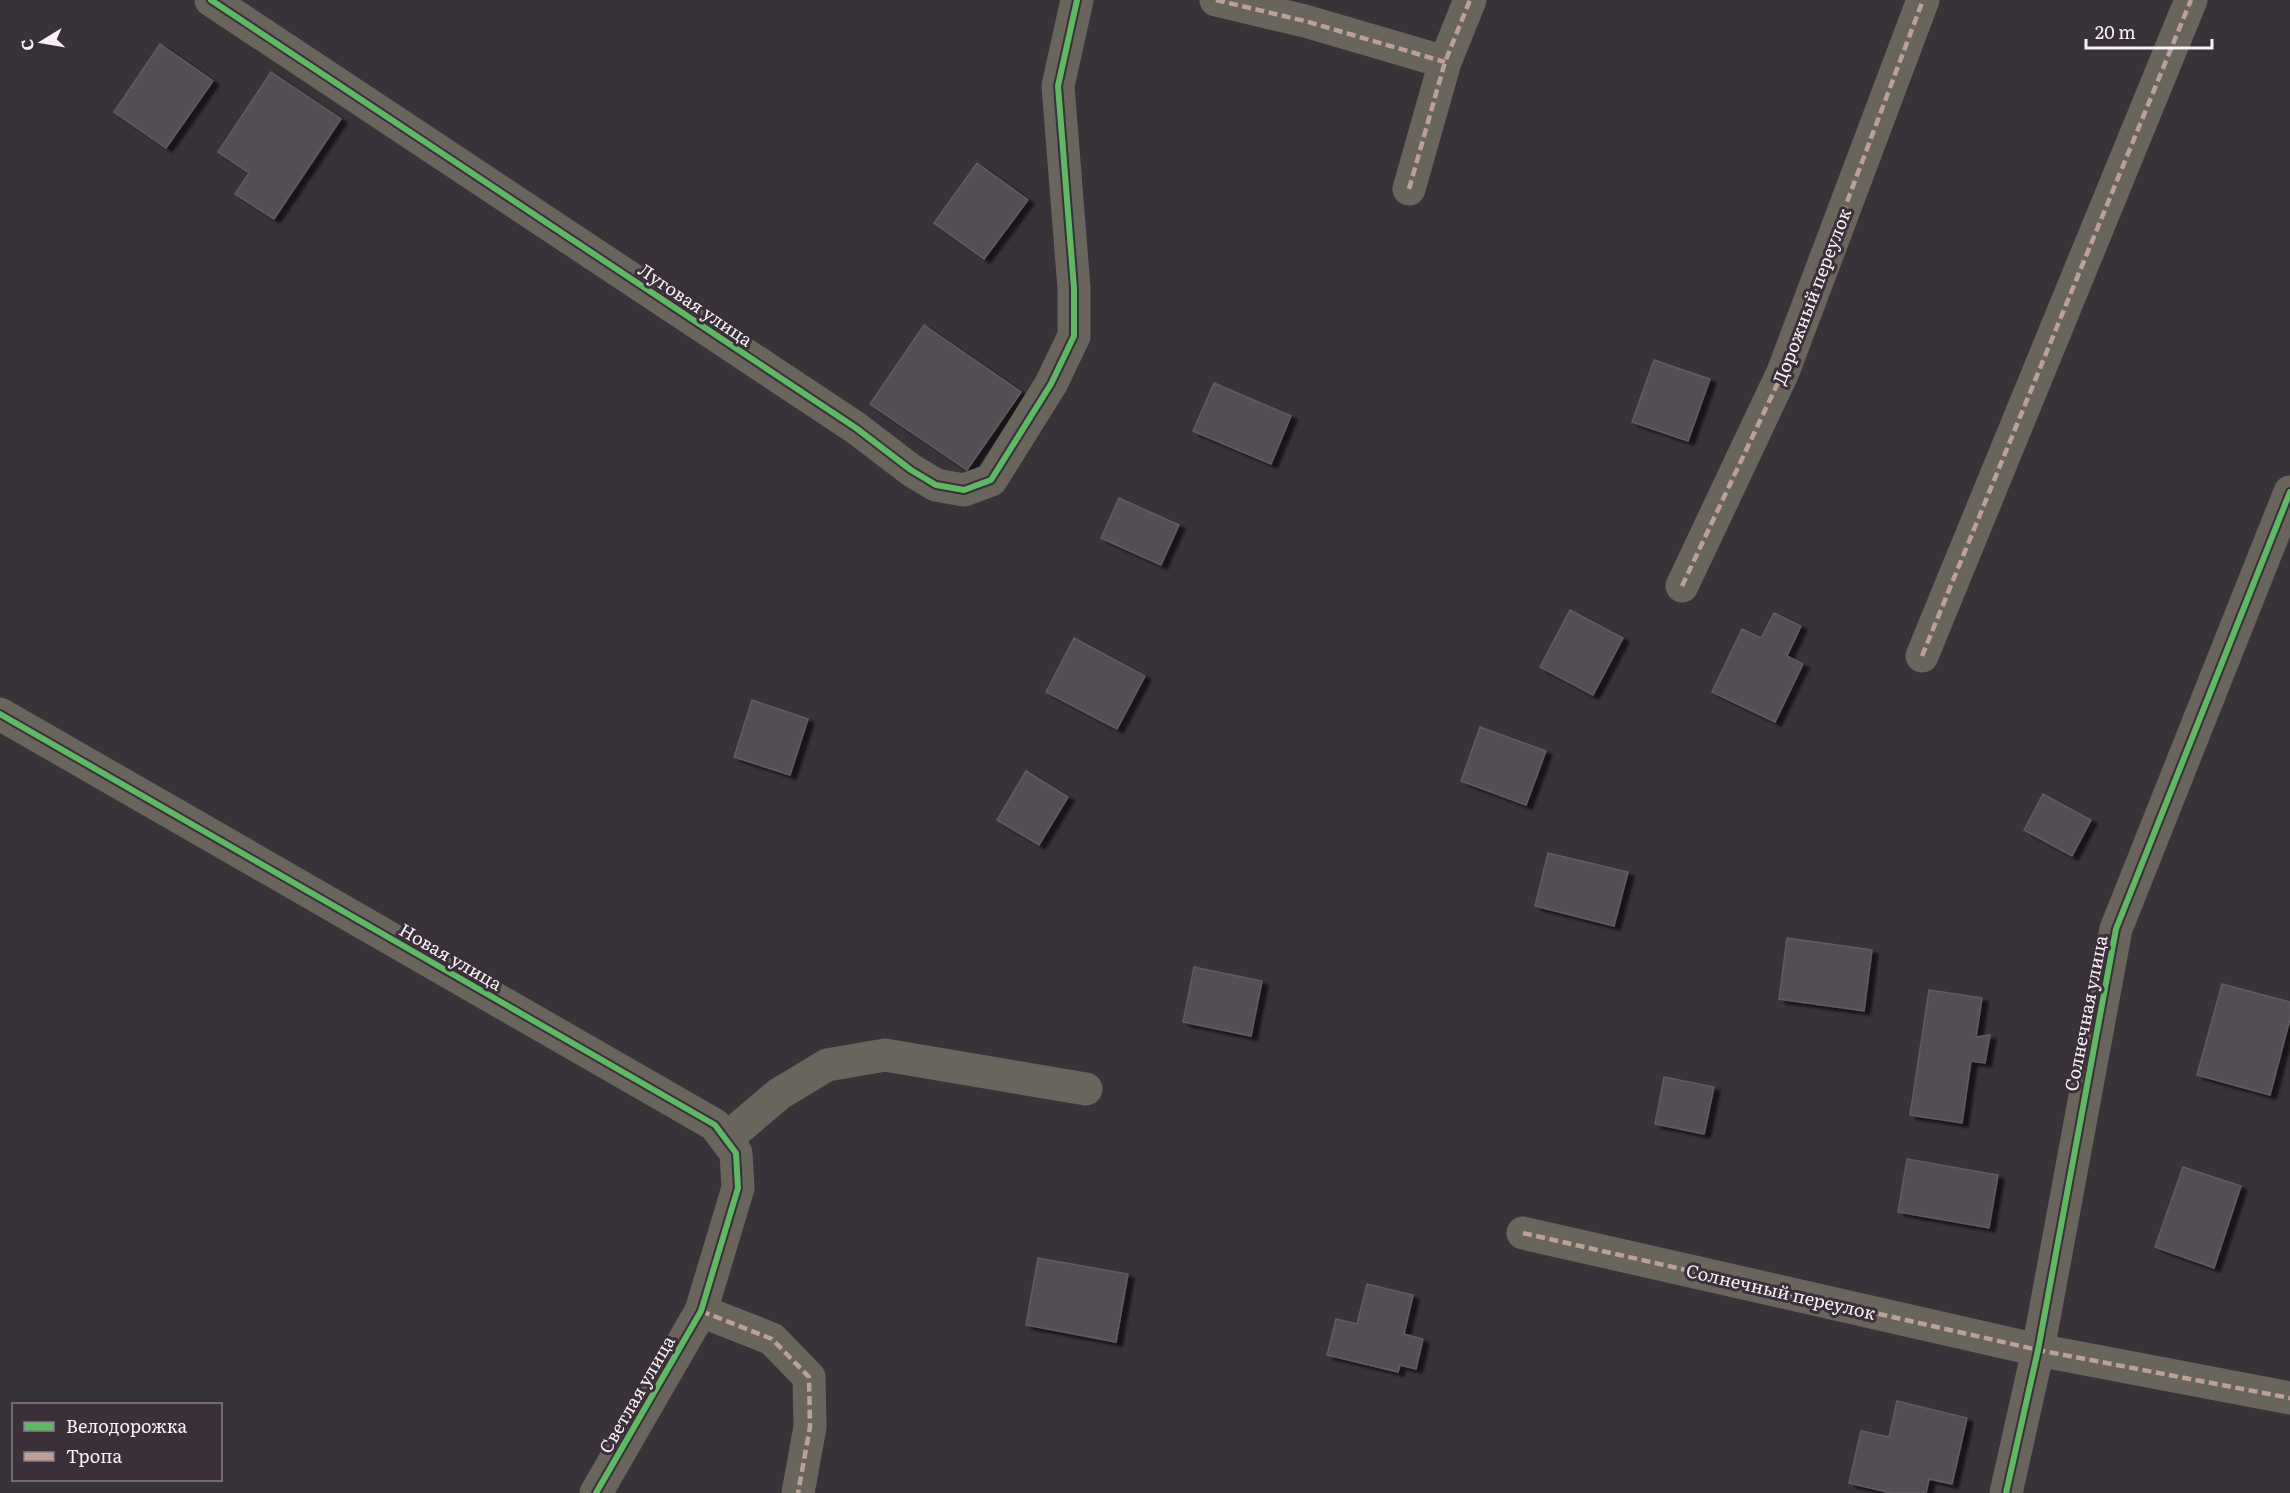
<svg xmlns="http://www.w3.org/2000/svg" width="2290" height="1493" font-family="Literata,serif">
<defs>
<filter id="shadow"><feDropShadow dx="6" dy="4" stdDeviation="1.5" flood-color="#0009"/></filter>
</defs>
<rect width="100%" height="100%" fill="#383338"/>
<!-- building -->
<path fill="#545054" stroke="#605b60" stroke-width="1.5" filter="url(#shadow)" d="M160 44 213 81 166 148 114 112Z
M271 72 341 119 274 219 235 194 249 173 218 152Z
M977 163 1028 200 984 259 934 223Z
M924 325 1021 392 967 470 870 404Z
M1654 360 1710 379 1688 441 1632 422Z
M1214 383 1291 416 1271 464 1193 431Z
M1119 498 1179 525 1161 565 1101 538Z
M1570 610 1623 638 1593 695 1540 667Z
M1774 613 1801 626 1787 656 1803 664 1775 722 1712 692 1742 629 1761 638Z
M1074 638 1145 676 1117 729 1046 692Z
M752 700 808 719 790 775 734 757Z
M1480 727 1546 751 1526 805 1461 781Z
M1026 771 1068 797 1039 845 997 820Z
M2043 794 2091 820 2072 856 2024 830Z
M1548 853 1628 872 1614 926 1535 906Z
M1787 938 1872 950 1864 1011 1779 999Z
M1194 967 1262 981 1251 1036 1183 1022Z
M2222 984 2290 1002V1019L2270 1095 2197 1075Z
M1929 990 1982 998 1976 1037 1990 1035 1985 1063 1971 1061 1962 1123 1910 1115Z
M1664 1077 1714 1087 1704 1134 1655 1124Z
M1907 1159 1998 1175 1989 1228 1898 1212Z
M2183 1167 2241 1186 2214 1268 2155 1247Z
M1038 1258 1128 1274 1116 1342 1026 1325Z
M1367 1284 1413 1295 1404 1334 1423 1339 1416 1369 1400 1365 1398 1372 1327 1355 1336 1319 1357 1324Z
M1897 1401 1967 1418 1952 1484 1929 1479 1926 1493H1891L1849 1483 1861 1431 1889 1437Z"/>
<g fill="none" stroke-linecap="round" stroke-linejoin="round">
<!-- street -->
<path stroke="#69655c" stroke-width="33" d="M211 0 856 428 911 470 936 485 964 490 991 480 1051 384 1074 336V288L1058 86 1077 0
M1216 0 1305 21 1445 62
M1409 189 1445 62 1470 0
M1682 586 1783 372 1923 0
M1922 656 2191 0
M0 714 715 1125 736 1153 738 1188 701 1311 596 1493
M726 1139 779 1094 827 1065 885 1055 1086 1089
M1523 1233 2038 1350 2290 1398
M701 1311 772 1339 809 1377 810 1427 798 1493
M2006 1493 2038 1350 2116 929 2290 492"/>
<!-- quiet -->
<path stroke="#bda197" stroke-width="4.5" stroke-dasharray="9 4.5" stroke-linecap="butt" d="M1216 0 1305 21 1445 62
M1409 189 1445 62 1470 0
M1682 586 1783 372 1923 0
M1922 656 2191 0
M1523 1233 2038 1350 2290 1398
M701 1311 772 1339 809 1377 810 1427 798 1493"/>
<!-- cycleway casing -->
<g stroke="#3b3039" stroke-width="10">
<path id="cycleway" d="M211 0 856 428 911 470 936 485 964 490 991 480 1051 384 1074 336V288L1058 86 1077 0
M0 714 715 1125 736 1153 738 1188 701 1311 596 1493
M2006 1493 2038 1350 2116 929 2290 492"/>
</g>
<!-- cycleway -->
<use href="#cycleway" stroke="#5cba63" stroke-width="6"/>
</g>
<g text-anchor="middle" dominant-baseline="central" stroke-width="6" stroke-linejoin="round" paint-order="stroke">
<!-- street labels -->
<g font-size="18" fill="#f8f1f7" stroke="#3b3039">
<text transform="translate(1811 296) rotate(-69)">Дорожный переулок</text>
<text transform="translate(696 304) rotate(34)">Луговая улица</text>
<text transform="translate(451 956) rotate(30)">Новая улица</text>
<text transform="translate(2085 1013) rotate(-79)">Солнечная улица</text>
<text transform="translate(1781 1291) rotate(13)">Солнечный переулок</text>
<text transform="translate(636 1394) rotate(-60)">Светлая улица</text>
</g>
</g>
<!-- legend -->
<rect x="12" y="1403" width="210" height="78" fill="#3b3039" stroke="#877d85" stroke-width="1.5"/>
<rect x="24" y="1422" width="30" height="9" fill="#5cba63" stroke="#877d85" stroke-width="1.5"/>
<text x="66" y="1433" font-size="18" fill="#f8f1f7">Велодорожка</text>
<rect x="24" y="1452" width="30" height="9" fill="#bda197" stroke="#877d85" stroke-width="1.5"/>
<text x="66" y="1463" font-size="18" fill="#f8f1f7">Тропа</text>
<!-- north arrow -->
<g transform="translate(42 42) rotate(259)" stroke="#3b3039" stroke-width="4.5" paint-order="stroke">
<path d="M0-4.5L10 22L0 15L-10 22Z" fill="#f8f1f7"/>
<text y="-9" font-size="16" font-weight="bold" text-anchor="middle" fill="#f8f1f7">С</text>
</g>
<!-- scale -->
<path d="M2086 39v9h126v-9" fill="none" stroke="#f8f1f7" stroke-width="3"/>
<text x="2095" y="39" font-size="18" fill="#f8f1f7" stroke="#3b3039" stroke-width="4.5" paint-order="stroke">20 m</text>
</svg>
